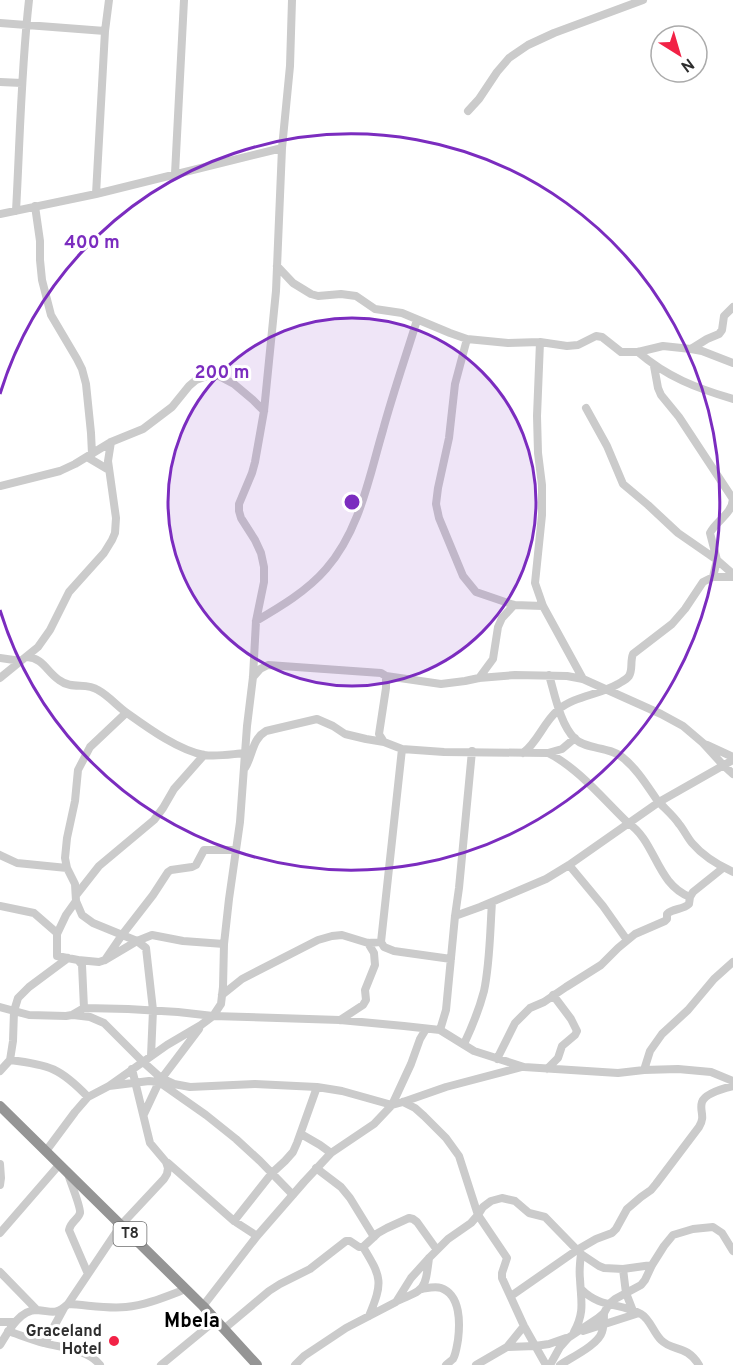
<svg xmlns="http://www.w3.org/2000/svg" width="733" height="1365" font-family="Overpass,sans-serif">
<rect width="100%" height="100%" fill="#fff"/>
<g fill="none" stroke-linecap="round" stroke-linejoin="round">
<!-- minor -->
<path stroke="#cbcbcb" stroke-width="8" d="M0 23 105 31
M0 82 22 83
M468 111 479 99 497 72 509 58 528 45 554 33 643 0
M175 174 184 0
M96 194 105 31 109 0
M35 206 40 241V260L42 280 51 315 77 359 82 369 86 384 91 433 92 454
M16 211C20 140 21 70 29 0
M0 214 96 194 282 148
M277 266 293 283 311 294 318 296 341 294 356 296 375 309 402 313 450 333 467 339 508 343 540 342 567 346 578 345 596 336 602 337 621 352H638L663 346 691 349 702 351 733 363
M467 339 455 384 449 438 438 488 436 504 439 518 463 576 476 592 514 605 543 606
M540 342 537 416 538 453 542 485V515L535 583 543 606 583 679
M691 349 707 339 719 334 722 330 724 316 733 307
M638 352C667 377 696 388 733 399
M654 366 658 388 661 395 679 417 733 499C732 514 716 521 710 533L717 560 713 577
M586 408 607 446 623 484 648 505 678 533 717 560 733 574
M87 457 109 470
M0 486 60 471 75 464 111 442 143 429 172 407 189 386 196 380 207 376H219L234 384 253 400 264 411
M256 621C280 607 307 591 326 569 360 530 369 477 383 430 393 393 406 356 417 320
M27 657C43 658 47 672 59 680 72 690 86 682 98 690 109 696 117 706 127 713 148 728 178 750 204 755 217 757 232 754 245 753
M0 658 21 661
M549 675C555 695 560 724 575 739 587 750 608 746 622 757 637 769 646 784 657 800 664 808 673 815 679 824 684 830 687 837 692 843 703 856 718 865 733 872
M386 676 441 684 465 681 479 678 515 675 567 676 583 679 661 714 683 726 703 743 723 765 733 774
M253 677 260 669 268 665 381 673 386 676V688L379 734 384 742 402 749 444 752 548 753C577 767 604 800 628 823 656 841 656 884 690 897
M0 678 38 647 50 630 69 592 104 553 112 540 115 533 116 518 108 461 111 442
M479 678 493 659 498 627 502 618 514 605
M126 713 90 747 78 770 75 801 67 838 65 858 67 868 75 884 76 901 82 915 93 923 137 941 146 948 153 1010 151 1056
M707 745 733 757
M402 749 381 942 384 947 394 951 451 959
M523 753C538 742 543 723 558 710 574 696 599 695 618 684 621 682 626 680 629 676 633 670 630 661 633 654L672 624 685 609 703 582 713 577H733
M548 753 562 749 575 738
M245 768C253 755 252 739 266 731L317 719 333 726 345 734 366 739 384 742
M0 855 17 863 67 868
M569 865 603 906 627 940
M77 894 99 866 154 820 163 808 174 789 204 755
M0 906 34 913 57 933V956L78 960 82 965 84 1008
M455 916 480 907 546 879 569 865 659 802 733 760
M57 934 66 915 76 901
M78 960 99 962 105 960 137 941 152 935 183 941 224 944
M105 960 122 935 153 895 168 872 171 870 192 867 196 865 204 850H236
M222 995 242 979 318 940 332 936 342 935 368 943 381 942
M0 1007 29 1015 66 1016 72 1015 84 1008 128 1009 178 1012 213 1016 340 1020 404 1026 440 1030 474 1051 524 1067 618 1073 644 1070 678 1069 711 1072 733 1081
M73 1015 90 1017 104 1023 142 1061 161 1078 174 1084 190 1087 255 1084 317 1087 342 1091 392 1105 403 1102 446 1087 522 1067
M340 1020 363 1005 366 1000 365 990 375 965 374 953 368 943
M440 1030 446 1010 455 916 459 888 472 751
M464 1044C472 1027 479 1010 484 991 490 963 490 931 492 902
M497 1059 515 1023 530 1008 544 1002 566 987 601 965 618 948 635 934 665 921 667 919V914C673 908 683 910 689 904L690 897 693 892 723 868
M10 1060C50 1065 60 1068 88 1097
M547 1069 558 1058 562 1046 575 1035 577 1031 571 1019 553 995
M644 1070 650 1051 662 1034 688 1010 714 979 733 962
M0 1071 10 1060 13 1041 14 1011 18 998 29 987 68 958
M109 1086 149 1081 159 1082 206 1115 236 1139 260 1161 293 1195
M144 1114 159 1082 199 1029
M301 1134 320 1145 331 1153
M46 1151 75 1112 88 1097 109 1086 167 1045 201 1025 213 1016 221 1004 223 987 224 944 229 899 240 822 247 726 253 677 256 621 264 582V567L261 553 255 540 241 518 239 511V504L252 473 255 462 264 411 276 291 282 148 290 66 292 0
M168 1163 234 1221 257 1236
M0 1164 1 1178 0 1185
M316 1168 341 1187 350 1198 374 1237
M68 1174C70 1181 81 1207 80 1213 78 1220 71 1221 69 1230L88 1274
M234 1221 272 1173 285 1161 293 1152 297 1143 317 1087
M0 1233 59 1165
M363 1247C382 1278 383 1282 369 1316
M623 1269 626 1293 633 1311
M0 1272 37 1310
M422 1289C428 1288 435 1286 441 1288 461 1295 460 1324 458 1340 457 1345 456 1354 453 1359 452 1360 447 1364 446 1365
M581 1289C601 1309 619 1302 641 1314 650 1319 653 1332 661 1340 673 1352 686 1344 699 1365
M511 1296 577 1250 596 1239 612 1233 616 1229 627 1209 641 1197 651 1190 656 1184 699 1127C706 1116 699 1111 702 1102 705 1093 725 1088 733 1086
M397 1301C426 1289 425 1289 429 1258
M68 1304C88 1305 107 1309 126 1307 147 1305 167 1296 186 1289
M203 1306 257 1236 304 1182 331 1153 374 1124 392 1105 411 1064 420 1039 426 1029
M0 1322H15
M225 1328 269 1291 280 1284 310 1269 346 1241H350L359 1247H363L378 1233 387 1228 409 1218 413 1219 417 1222 437 1250
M8 1331C20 1335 32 1340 44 1343 62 1348 88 1349 100 1365
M583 1331 639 1313
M574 1332C585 1312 581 1301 580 1279 579 1271 580 1262 581 1254
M45 1343 64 1308
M0 1345C8 1332 19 1310 37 1310 52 1311 55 1316 68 1304L121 1225 164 1179 167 1174 168 1168 166 1162 150 1143 132 1069
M507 1347 524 1326
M161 1365 217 1319
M295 1365 304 1356 346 1328 396 1302 411 1278 430 1257 448 1239 471 1223 478 1215 459 1156 446 1138 424 1116 415 1108 403 1102
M476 1365 507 1347 535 1346 549 1344 566 1338
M546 1365 524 1326 502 1278V1273L507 1258 478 1215 483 1207 491 1201 502 1198 515 1201 529 1213 545 1217 581 1254 599 1266 604 1268 623 1269 652 1265
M550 1365 560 1347 568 1338 598 1318 604 1313 609 1304 615 1299 641 1285 645 1280 652 1265 664 1246 673 1235 693 1229 713 1227 722 1233 733 1251
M560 1365C572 1357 598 1345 602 1332 604 1326 604 1319 604 1313"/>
<!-- highway -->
<path stroke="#959595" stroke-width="10" d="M0 1106 203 1306 257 1365"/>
</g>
<!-- distance rings -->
<circle cx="352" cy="502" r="184" fill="#7b2cbf" fill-opacity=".12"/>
<g fill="none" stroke="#7b2cbf" stroke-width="3">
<circle cx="352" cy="502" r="184"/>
<path d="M0 394A368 368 0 1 1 0 610"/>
</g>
<!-- markers -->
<circle fill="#f22246" stroke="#fff" stroke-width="2" cx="114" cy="1341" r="6"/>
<g text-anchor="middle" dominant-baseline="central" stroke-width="6" stroke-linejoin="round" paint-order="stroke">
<!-- shield labels -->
<rect fill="#fff" stroke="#6d6d6d" stroke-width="1.5" x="113.5" y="1222" width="33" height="24" rx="4.5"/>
<g font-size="15" font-weight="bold" fill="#2e2e2e">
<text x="130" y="1234">T8</text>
</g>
<!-- poi labels -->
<g font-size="16" font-weight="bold" fill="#2e2e2e" stroke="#fff" text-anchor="end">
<text x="102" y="1332">Graceland<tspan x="102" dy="18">Hotel</tspan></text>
</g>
<!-- quarter labels -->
<g font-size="20" font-weight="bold" fill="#000" stroke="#fff">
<text x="192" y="1322">Mbela</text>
</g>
</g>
<circle cx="352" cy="502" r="9" fill="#7b2cbf" stroke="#fff" stroke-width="3"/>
<g font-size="18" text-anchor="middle" font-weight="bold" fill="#7b2cbf" stroke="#fff" stroke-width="6" stroke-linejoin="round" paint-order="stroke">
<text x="92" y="248">400 m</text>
<text x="222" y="378">200 m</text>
</g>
<!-- north arrow -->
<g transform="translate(679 54) rotate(143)"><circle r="28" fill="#ffffff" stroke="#ababab" stroke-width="1.5"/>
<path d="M0-4.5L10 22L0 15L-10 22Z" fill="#f22246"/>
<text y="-9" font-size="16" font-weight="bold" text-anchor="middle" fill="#2e2e2e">N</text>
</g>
</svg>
